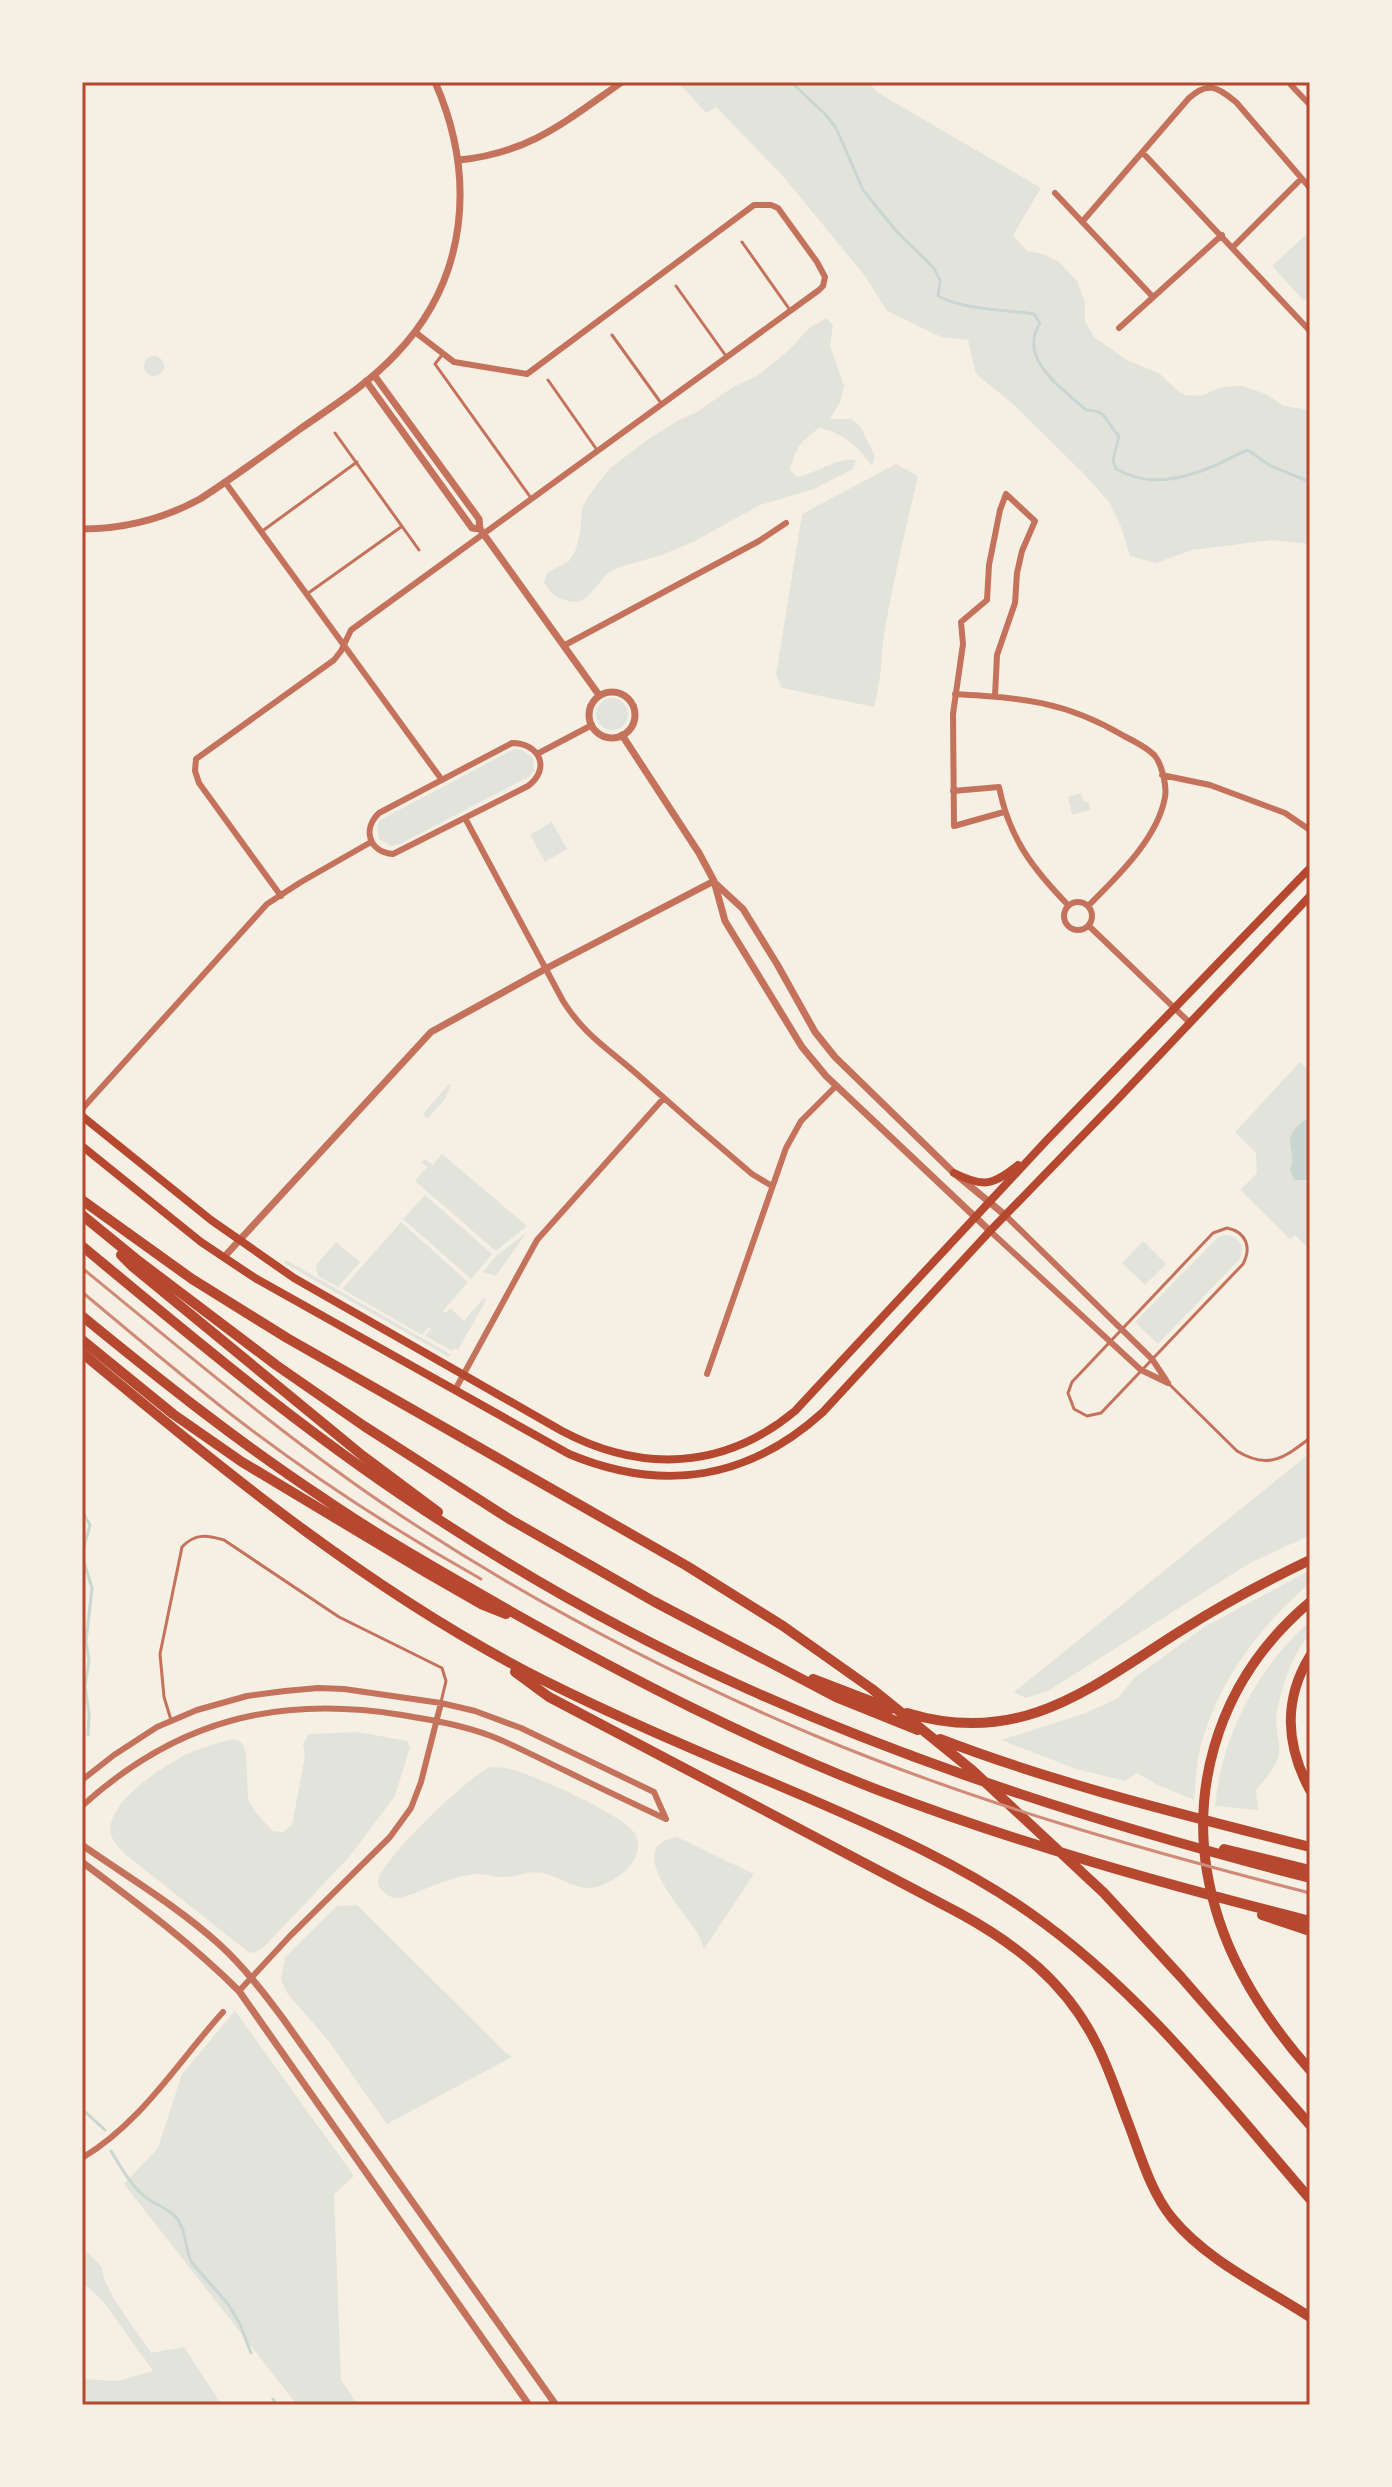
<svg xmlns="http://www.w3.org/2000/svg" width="1392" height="2487" font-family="'Nunito Sans',sans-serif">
<rect width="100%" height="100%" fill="#f6efe4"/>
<!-- green -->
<path fill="#e2e4dc" d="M678 82H868L880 94 1041 188 1013 235 1027 251 1043 254 1058 261 1077 281 1085 302V321L1094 337 1127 360 1160 374 1178 391 1186 395 1200 396 1223 387 1242 386 1266 394 1284 406 1310 410V544L1273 540 1192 550 1156 563 1130 556 1121 527 1109 502 1083 473 1014 405 976 374 968 340 941 337 887 311 865 276 782 175 716 107 706 113Z
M1310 231V296L1304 301 1272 266Z
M827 318 833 326 830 346 844 386 840 402 830 419H851L860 426 875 456 872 466C857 446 845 434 820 428 802 439 795 449 790 470L797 477C818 473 834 458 856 460L853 469 814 489 760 505 695 541 662 555 620 567 608 573 587 597 578 602 568 601 558 598 550 592 544 582 547 573 569 561 575 552 580 533 582 509 587 498 609 469 650 438 677 421 697 412 733 387 757 376 789 350 809 328Z
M144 366a10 10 0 1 1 20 0a10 10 0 1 1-20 0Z
M896 464 918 476C906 528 893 581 884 634 881 659 881 683 874 707L782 688 776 675 802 514Z
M596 714a16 16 0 1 1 32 0a16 16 0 1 1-32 0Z
M514 749 522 750 533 758 534 771 530 776 400 844 391 846 379 839 377 827 380 820Z
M1081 793 1084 802H1089L1090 810 1072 815 1068 797Z
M552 822 567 849 545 862 530 835Z
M1300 1062 1310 1071V1116C1276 1140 1299 1144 1290 1172L1294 1179 1310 1180V1250L1295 1235 1290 1239 1240 1190 1257 1173 1256 1153 1235 1132Z
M449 1084 451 1085 445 1099 427 1119 423 1114Z
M442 1154 527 1226 496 1251 415 1181 427 1167 421 1162 425 1159 433 1165Z
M425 1195 492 1254 471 1279 403 1219Z
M401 1222 468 1282 443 1311 446 1313 450 1308 464 1321 484 1298 486 1300 458 1350 454 1348 452 1351 425 1336 431 1329 429 1327 422 1335 342 1289Z
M526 1233 496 1276 483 1272 497 1255Z
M1224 1235C1239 1235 1245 1245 1240 1259L1158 1344 1135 1322 1218 1237Z
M1143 1241 1166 1264 1145 1285 1122 1263Z
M336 1242 360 1262 338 1287 318 1276 316 1265Z
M286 1260 450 1354 449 1357 284 1263Z
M1310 1453V1535L1250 1563 1048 1691 1026 1698 1014 1692Z
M1310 1570V1583C1259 1627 1219 1680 1201 1745 1196 1763 1196 1782 1194 1800L1158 1785 1137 1773 1125 1781 1076 1769 1001 1740 1083 1714 1118 1698 1134 1678 1206 1626Z
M1310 1621V1635C1292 1652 1278 1696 1276 1721 1276 1732 1280 1742 1279 1753 1277 1767 1265 1779 1256 1790L1258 1810 1215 1806C1222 1736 1256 1669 1310 1621Z
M358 1732 407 1741 410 1747 395 1796 350 1856 263 1948 254 1953 247 1951 125 1854C120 1848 112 1841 111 1834 104 1804 162 1767 185 1755 200 1748 217 1743 233 1739L242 1743 246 1752 248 1799 256 1813 273 1831 283 1832 292 1825 305 1756 303 1744 309 1734Z
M490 1767C499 1767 506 1768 514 1770 540 1778 617 1812 633 1831 640 1840 639 1850 634 1860 627 1873 604 1888 589 1888 573 1888 558 1877 543 1873 529 1870 519 1876 507 1877 497 1878 486 1874 476 1874 451 1876 425 1890 401 1898 393 1898 389 1897 384 1892 380 1889 378 1887 378 1882 379 1861 469 1776 490 1767Z
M677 1837 754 1874 704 1949C702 1943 700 1937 697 1932 684 1912 621 1846 677 1837Z
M357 1905 505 2052 512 2057 387 2124 327 2039 287 1993 281 1980 285 1957 337 1906Z
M235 2011 354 2176 334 2194 341 2380 358 2405H297L124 2184 158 2148 182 2074Z
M82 2247 102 2267 104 2279 114 2299 151 2353 184 2347 222 2405H82V2379L117 2381 153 2371 103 2301 82 2282Z"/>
<!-- water -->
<path fill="#c9d6d2" d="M1310 1116V1180H1294L1290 1171C1299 1144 1275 1140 1310 1116Z"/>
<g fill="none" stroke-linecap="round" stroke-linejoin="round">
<!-- stream -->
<path stroke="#c9d6d2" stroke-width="3" d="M791 82 825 114 836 128 863 190 897 232 933 267 940 280 938 296C968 311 1002 309 1034 314L1040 323C1017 359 1062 388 1086 410 1108 410 1105 422 1119 436L1113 460 1116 469C1148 487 1181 480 1214 466 1226 461 1236 454 1248 450L1269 465 1310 482
M82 1511 90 1525 83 1550V1559L92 1588 86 1641 89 1661 85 1686 89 1714 88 1735
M82 2109 105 2130
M111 2151C120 2166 131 2185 144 2196 153 2204 168 2208 176 2217 188 2233 184 2248 192 2263L228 2304 240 2324 251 2353
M273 2399 276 2405"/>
<!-- service -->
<path stroke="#c5725c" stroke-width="3" d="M742 242 790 310
M676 286 726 356
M612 335 661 403
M442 355 435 364 531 498
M548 380 597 450
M335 433 419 550
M261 532 357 462
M307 594 401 527
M1227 1228C1246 1232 1252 1247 1243 1264L1101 1413 1087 1416 1074 1409 1068 1393 1072 1382 1213 1233Z
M1168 1383 1237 1451C1268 1470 1284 1458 1310 1438
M171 1720 164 1697 160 1654 182 1547C195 1533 207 1535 224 1540L339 1617 442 1668 446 1681 441 1702"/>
<!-- minor -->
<path stroke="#c5725c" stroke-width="6" d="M1291 85 1310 105
M1143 153 1310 331
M1055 193 1153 297
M1082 222 1189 98C1209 80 1218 88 1236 102L1310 188
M1233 247 1301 179
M1119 328 1222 235
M225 482 442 780
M565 645 759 541 786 523
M955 694C1022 698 1065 701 1124 736 1134 741 1148 748 1155 756 1162 765 1167 786 1165 797 1158 838 1117 877 1089 905
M995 696 997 655 1015 603 1017 573 1022 551 1035 521 1006 494 1000 510 989 565 987 600 961 622 963 644 953 714 954 826 1004 812
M512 743C540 743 551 769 528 786L393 854C369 852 362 829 379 813Z
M537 754 592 725
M1162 775 1210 785 1285 813 1310 830
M953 791 999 787C1009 838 1033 869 1068 905
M465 818 563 1001C585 1036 609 1049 638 1075 676 1109 714 1142 752 1174L772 1186
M281 896 199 783 195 771 196 759 334 660 341 651 351 630 819 290 823 286 825 277 817 262 778 208 771 205H754L527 374 454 362 415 332
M1064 916a14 14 0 1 1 28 0a14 14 0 1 1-28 0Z
M1089 926 1190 1023
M82 1109 267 904 301 882 371 842
M1005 1215 1152 1359 1166 1380
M990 1231 1141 1370 1168 1383
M707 1374 786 1148 801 1121 836 1086
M455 1390 537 1240 663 1099
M82 1780 114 1755 157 1727 197 1710 247 1696 285 1691 318 1688 344 1689 441 1703 475 1711 521 1728 654 1792 666 1819
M82 1806C177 1720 277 1695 402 1715 432 1720 462 1725 491 1736 517 1746 542 1760 568 1772 600 1788 634 1804 666 1819
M239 1991 290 1936 390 1837 411 1808 421 1782 441 1703
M82 2158C142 2122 177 2063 223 2012"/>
<!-- tertiary -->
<path stroke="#c5725c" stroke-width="7" d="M459 160C530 153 566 121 622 82
M374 375 479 519 480 529 599 695
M366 381 472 528 480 529
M82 529C124 529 163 519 200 499 234 477 267 453 300 429 333 406 368 384 396 354 469 278 476 175 435 82
M589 715a23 23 0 1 1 46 0a23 23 0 1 1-46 0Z
M622 735 699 853 714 881 725 921 802 1047 826 1076 990 1231
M715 883 743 909 777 964 815 1032 835 1057 954 1173 1005 1215
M224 1257 431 1032 547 968 714 881
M82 1845C128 1877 177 1906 219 1944 244 1967 264 1993 284 2020L556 2405
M82 1862C137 1903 191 1943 239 1991L529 2405"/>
<!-- secondary -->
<path stroke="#b5482f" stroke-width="8" d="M82 1116 211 1220 294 1278 562 1431C641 1473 724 1470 795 1411L1046 1141 1310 868
M82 1146 201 1242 255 1278 569 1454C662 1493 748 1480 823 1412L990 1231 1116 1101 1310 896
M954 1173C984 1188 993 1185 1018 1165"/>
<!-- motorway -->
<path stroke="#b5482f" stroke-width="10" d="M82 1200 192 1279 287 1338 687 1566 783 1626 872 1689 972 1770 1104 1893 1181 1977 1310 2125
M82 1215 136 1259 276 1365 364 1426 511 1520 653 1601 836 1697 918 1730
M82 1246C199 1343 315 1441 444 1523 538 1584 637 1639 739 1685 922 1768 1115 1828 1310 1878
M121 1255 133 1267 363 1456 438 1512
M82 1316C159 1379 237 1441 320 1496 381 1538 446 1574 510 1611 629 1678 751 1741 878 1790 1019 1844 1164 1884 1310 1921
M82 1340 173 1414 242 1462 427 1573 481 1604 506 1614
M82 1353C228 1474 374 1595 545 1681 633 1725 724 1762 815 1801 889 1833 963 1866 1030 1913 1140 1990 1223 2098 1310 2199
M1310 1602C1215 1682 1180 1802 1219 1920 1237 1975 1272 2027 1310 2070
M1310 1656C1283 1700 1286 1746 1310 1790
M515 1672 549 1697 570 1708 961 1914C1017 1945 1065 1982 1095 2041 1109 2067 1118 2097 1129 2125 1141 2157 1151 2192 1172 2218 1207 2261 1264 2287 1310 2317
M813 1679 891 1709
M907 1713C1022 1748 1091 1687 1182 1630 1223 1604 1266 1581 1310 1560
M940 1739C1060 1785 1185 1815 1310 1847
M1224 1849 1310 1870
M1262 1915 1310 1931"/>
<!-- rail -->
<path stroke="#cf8b77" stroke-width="3" d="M82 1268C185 1352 286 1439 397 1513 528 1600 671 1675 816 1736 976 1803 1143 1850 1310 1893
M82 1292C130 1332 178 1373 228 1412 308 1474 392 1529 481 1579"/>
</g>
<!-- border -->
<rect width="1392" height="2487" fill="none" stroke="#f6efe4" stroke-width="168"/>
<rect x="84" y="84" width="1224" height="2319" fill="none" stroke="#b5482f" stroke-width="3"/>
</svg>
